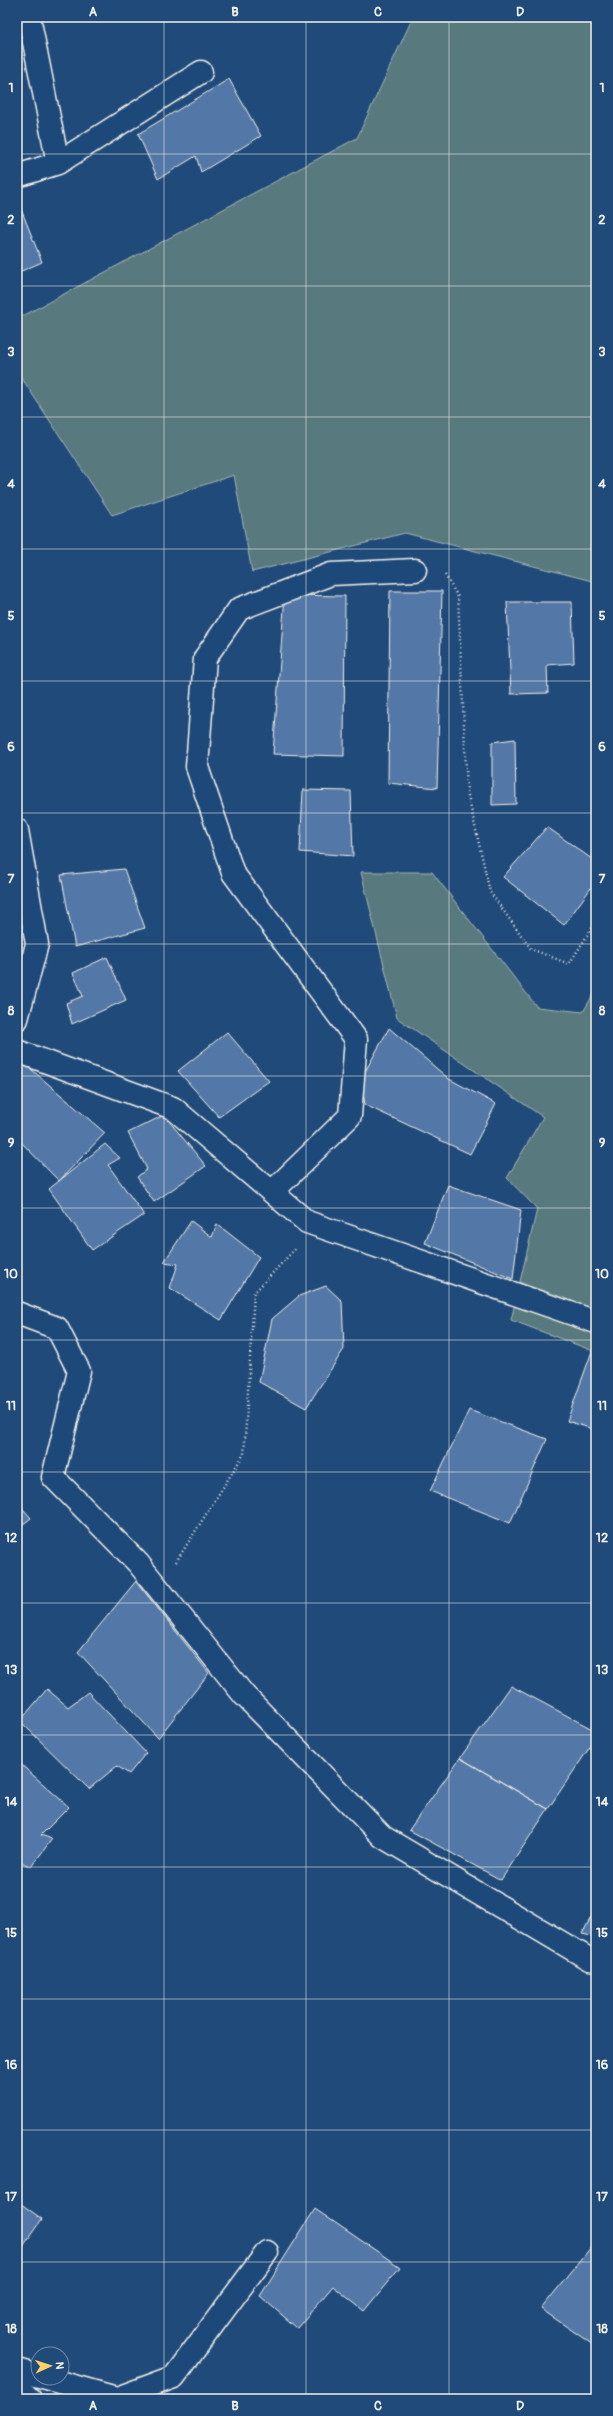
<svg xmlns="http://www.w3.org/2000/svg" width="613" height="2416" font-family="Pangolin,sans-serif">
<rect width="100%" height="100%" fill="#1f4a7a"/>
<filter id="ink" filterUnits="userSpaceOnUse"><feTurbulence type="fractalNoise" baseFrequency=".025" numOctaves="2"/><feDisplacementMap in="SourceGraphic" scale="8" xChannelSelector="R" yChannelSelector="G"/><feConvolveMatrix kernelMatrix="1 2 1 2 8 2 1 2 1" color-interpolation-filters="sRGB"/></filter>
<g filter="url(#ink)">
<!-- green -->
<path fill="#597a7f" stroke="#a6b6b4" d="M413 17H596V582L405 533 252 572 234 475 112 515 17 371V319L357 138Z
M361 872H432L537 1007 583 1012 596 990V1352L511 1320 537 1209 507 1178 543 1117 397 1018Z"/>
<!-- building -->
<path fill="#5278a7" stroke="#f4f1e8" d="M229 79 261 136 201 172 196 156 158 179 138 134Z
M17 199 42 262 17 273Z
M390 591H442L437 788 388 783Z
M285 595 345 596 344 756 273 754Z
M507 602H572L574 663 547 665 548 693 511 694Z
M515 739 516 804 492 805V742Z
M303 790 351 791 353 856 300 852Z
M547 827 596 862V881L564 925 503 877Z
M124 869 145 928 75 947 61 875Z
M107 957 126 1000 72 1024 66 1003 83 996 73 973Z
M389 1028 449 1079 496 1104 470 1154 365 1105 361 1079Z
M227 1032 269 1081 219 1117 178 1071Z
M24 1063 105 1133 59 1181 17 1138V1069Z
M164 1115 206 1166 154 1202 137 1177 147 1169 128 1133Z
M105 1144 120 1158 108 1165 144 1215 92 1250 49 1189Z
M448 1185 521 1210 513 1279 425 1243Z
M191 1221 212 1237 217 1224 259 1257 221 1320 170 1288 178 1264 164 1262Z
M326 1286 342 1301 344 1349 306 1408 259 1382 272 1319 299 1296Z
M592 1351 596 1352V1430L567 1421Z
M469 1410 547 1439 510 1523 430 1491Z
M17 1502 31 1518 17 1529Z
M136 1581 209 1673 158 1738 78 1652Z
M511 1686 596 1731V1738L548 1809 460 1758Z
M47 1689 68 1707 88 1692 146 1753 129 1774 117 1766 89 1789 20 1721Z
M460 1758 548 1809 501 1880 409 1830Z
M17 1761 69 1807 41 1835 52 1839 31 1867 17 1860Z
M596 1908V1937L582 1934Z
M17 2201 42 2219 17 2255Z
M315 2209 400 2267 364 2311 333 2286 297 2328 260 2296Z
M592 2246 596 2250V2347L541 2309Z"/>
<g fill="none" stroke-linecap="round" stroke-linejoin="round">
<!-- minor casing -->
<g stroke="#f4f1e8" stroke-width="25">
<path id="minor" d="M29 17 58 163
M17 176 58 163 201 72
M17 830 37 944 17 1019
M17 1051 173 1108 307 1222 596 1322
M272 1192 350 1116 356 1039 233 873 197 767 205 658 239 609 331 574 415 570
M17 1313 57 1328 79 1371 53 1477 138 1563 244 1695 383 1837 589 1959 596 1960
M17 2370 38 2376
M45 2378 117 2398 174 2377 267 2252"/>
</g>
<!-- tertiary casing -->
<g stroke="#f4f1e8" stroke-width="25">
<path id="tertiary" d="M17 2387 30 2399"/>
</g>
<!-- path -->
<path stroke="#f4f1e8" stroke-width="2.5" stroke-dasharray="1 3" stroke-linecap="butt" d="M445 575 458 597 467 791 490 892 531 949 569 964 596 922
M176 1562 244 1454 254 1293 295 1249"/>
<!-- minor -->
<use href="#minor" stroke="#1f4a7a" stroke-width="22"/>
<!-- tertiary -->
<use href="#tertiary" stroke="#1f4a7a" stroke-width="22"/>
</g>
</g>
<!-- grid -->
<path fill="none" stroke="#f4f1e8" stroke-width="1" stroke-opacity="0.55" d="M164 17V2399M306 17V2399M449 17V2399M17 154H596M17 286H596M17 417H596M17 549H596M17 681H596M17 813H596M17 944H596M17 1076H596M17 1208H596M17 1340H596M17 1472H596M17 1603H596M17 1735H596M17 1867H596M17 1999H596M17 2130H596M17 2262H596"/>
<!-- margin -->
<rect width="613" height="2416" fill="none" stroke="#1f4a7a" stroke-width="44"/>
<!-- north arrow -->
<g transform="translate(50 2366) rotate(87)"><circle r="19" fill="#1f4a7a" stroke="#748da6"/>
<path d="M0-3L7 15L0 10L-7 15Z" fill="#ffd166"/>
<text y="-6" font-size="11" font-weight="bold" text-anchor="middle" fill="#f4f1e8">N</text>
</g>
<rect x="22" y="22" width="569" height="2372" fill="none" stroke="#f4f1e8" stroke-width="1.5"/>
<g font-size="13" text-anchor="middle" font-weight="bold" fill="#f4f1e8">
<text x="93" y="16">A</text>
<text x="235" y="16">B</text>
<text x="378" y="16">C</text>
<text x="520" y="16">D</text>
<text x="11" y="92">1</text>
<text x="602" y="92">1</text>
<text x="11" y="224">2</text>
<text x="602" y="224">2</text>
<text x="11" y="356">3</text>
<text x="602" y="356">3</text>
<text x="11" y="488">4</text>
<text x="602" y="488">4</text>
<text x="11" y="620">5</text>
<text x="602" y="620">5</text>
<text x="11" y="751">6</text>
<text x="602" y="751">6</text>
<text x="11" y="883">7</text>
<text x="602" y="883">7</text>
<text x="11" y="1015">8</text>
<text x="602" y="1015">8</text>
<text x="11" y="1147">9</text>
<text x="602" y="1147">9</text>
<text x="11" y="1278">10</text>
<text x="602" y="1278">10</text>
<text x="11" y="1410">11</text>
<text x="602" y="1410">11</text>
<text x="11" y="1542">12</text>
<text x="602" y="1542">12</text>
<text x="11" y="1674">13</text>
<text x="602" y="1674">13</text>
<text x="11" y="1806">14</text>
<text x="602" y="1806">14</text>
<text x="11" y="1937">15</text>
<text x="602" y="1937">15</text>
<text x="11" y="2069">16</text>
<text x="602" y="2069">16</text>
<text x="11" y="2201">17</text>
<text x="602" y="2201">17</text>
<text x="11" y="2333">18</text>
<text x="602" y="2333">18</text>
<text x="93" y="2410">A</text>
<text x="235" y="2410">B</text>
<text x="378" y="2410">C</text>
<text x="520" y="2410">D</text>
</g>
</svg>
